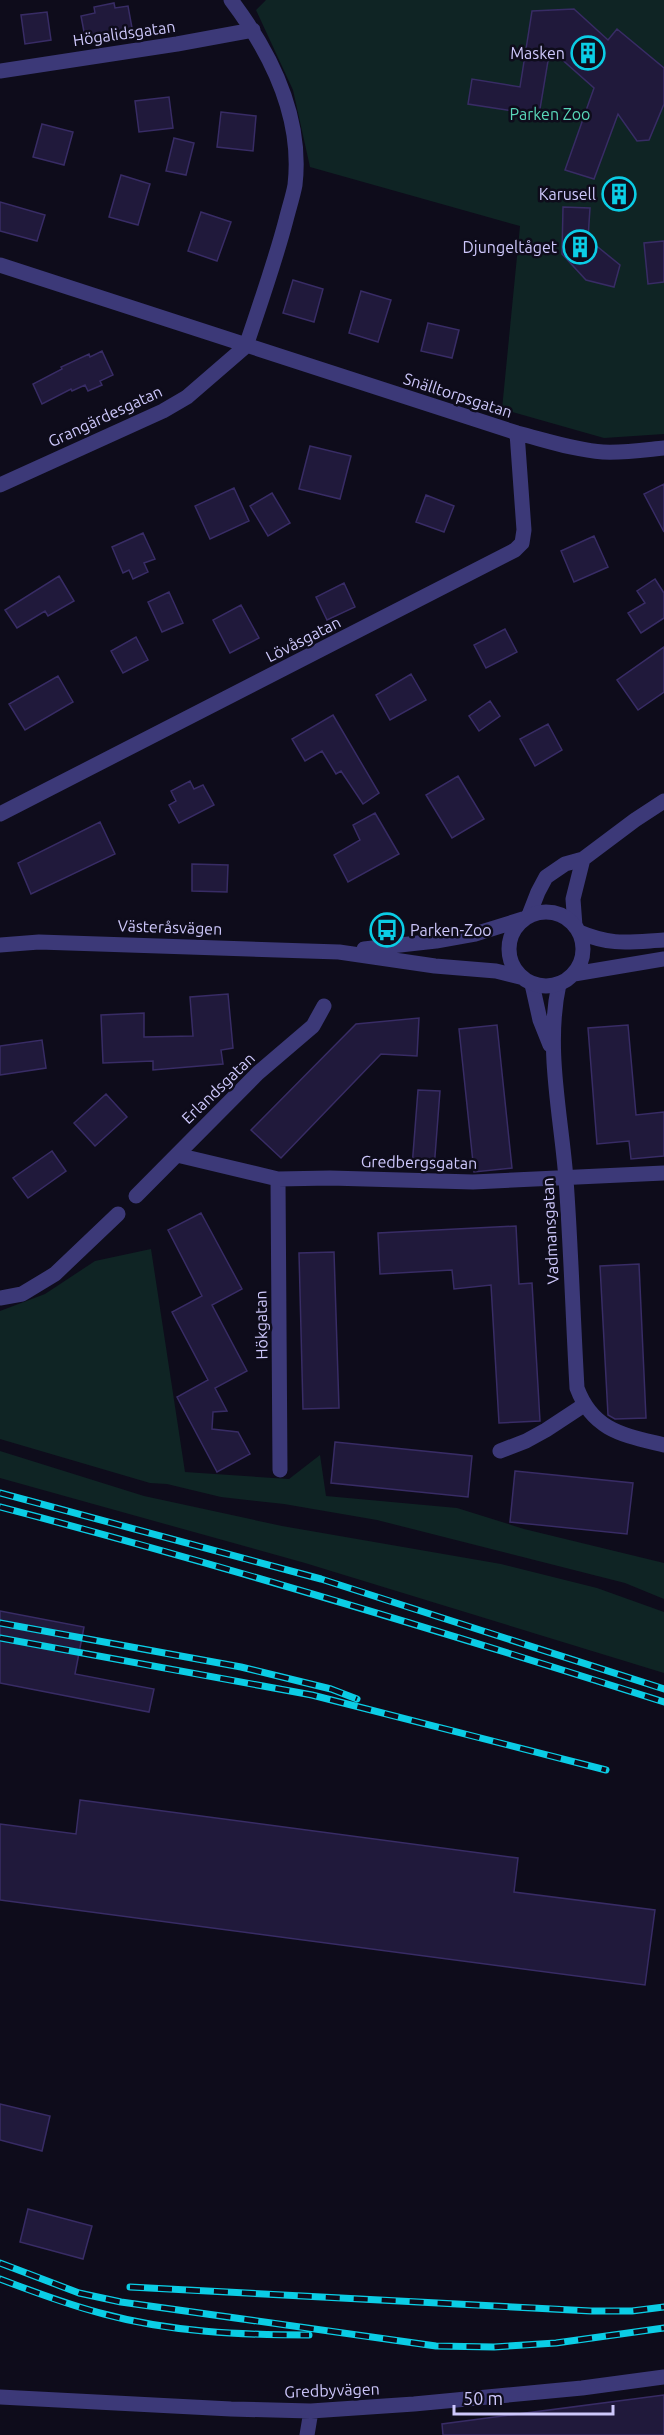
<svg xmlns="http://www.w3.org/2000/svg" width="664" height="2435" font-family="Ubuntu,sans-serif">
<rect width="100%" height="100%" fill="#0e0c1b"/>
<!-- green -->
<path fill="#0f2424" d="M266 0H664V434L604 438 502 409 520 226 310 167 293 90 256 10Z
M151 1249 185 1472 289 1479 320 1455 326 1496 457 1508 524 1529 664 1563V1599L625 1583 377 1520 284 1504 221 1497 167 1484 150 1483 0 1439V1311L45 1294 95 1261Z
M0 1451 144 1496 282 1526 501 1564 597 1588 664 1612V1673L305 1563 0 1478Z"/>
<!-- building -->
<path fill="#20193b" stroke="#382c65" stroke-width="1.5" d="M114 3 115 8 128 6 132 28 85 37 81 16 95 13 94 7Z
M574 9 608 40 617 29 664 68V104L649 140 637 141 618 114 594 179 565 170 594 88 550 49 539 115 468 104 472 79 520 87 532 11Z
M47 12 51 40 25 44 21 15Z
M169 97 173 128 139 132 135 101Z
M221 112 256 116 253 151 217 147Z
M42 124 73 132 64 165 33 157Z
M174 138 194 143 186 175 166 171Z
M121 175 150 184 138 225 109 217Z
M0 202 45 215 37 241 0 231Z
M563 207 590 208 588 239 620 265 614 287 586 280 562 254Z
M201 212 231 222 217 261 188 251Z
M664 241V282L648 284 644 243Z
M293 280 323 289 314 322 283 313Z
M361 291 391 300 378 342 349 333Z
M428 323 459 330 452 358 421 351Z
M102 351 113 375 100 381 102 385 88 391 85 385 72 391 71 389 42 404 33 384 62 369 61 367 89 354 90 357Z
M310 446 351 456 340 499 299 489Z
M664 484V532L644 494Z
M234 488 249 521 210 539 195 506Z
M272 493 290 523 268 536 250 506Z
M426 495 454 506 444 532 416 522Z
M143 533 155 559 144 563 148 572 133 579 129 570 123 573 112 547Z
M594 536 608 567 574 582 561 551Z
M59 576 74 601 48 616 45 611 17 628 5 610Z
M655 579 664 593V618L641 633 628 613 645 603 637 591Z
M344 583 355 607 327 620 316 597Z
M169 592 183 623 162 632 148 602Z
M241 605 259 638 230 653 213 620Z
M505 629 517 652 486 668 474 645Z
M136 637 148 660 123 673 111 651Z
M664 647V692L638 710 617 680Z
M411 674 426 700 390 720 376 695Z
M58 676 73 702 25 730 9 704Z
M490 701 500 716 479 731 469 716Z
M333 715 379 793 363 804 341 771 336 774 322 751 305 761 292 739Z
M548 724 562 750 535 766 520 739Z
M458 776 484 819 452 838 426 795Z
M190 781 194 789 203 785 214 805 179 823 169 805 176 801 171 791Z
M375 813 399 854 348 882 334 855 360 840 353 825Z
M100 822 115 854 31 894 18 863Z
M192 864 228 865 227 892 192 891Z
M228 994 233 1048 221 1050 223 1064 153 1070V1061L103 1063 101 1015 144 1013V1037L193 1036 190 997Z
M419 1018 417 1056 381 1054 281 1158 251 1130 356 1024Z
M497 1025 512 1168 474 1172 459 1029Z
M628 1025 636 1115 664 1112V1156L631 1159 629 1141 597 1144 588 1028Z
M42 1040 46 1068 0 1075V1046Z
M418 1090 440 1091 434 1169 412 1167Z
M106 1094 127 1117 95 1146 74 1123Z
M52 1151 66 1171 28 1198 13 1178Z
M201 1213 242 1289 212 1305 247 1371 215 1388 227 1411 213 1412 212 1429 238 1432 250 1454 217 1472 177 1397 208 1380 172 1312 202 1296 168 1230Z
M516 1226 519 1284 532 1283 540 1421 499 1423 491 1285 454 1289 452 1270 380 1274 378 1233Z
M334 1252 339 1408 303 1409 299 1253Z
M639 1264 646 1418 615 1419 608 1415 600 1266Z
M335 1442 472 1456 468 1497 331 1483Z
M515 1471 633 1483 627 1534 510 1522Z
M0 1611 84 1627 75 1674 154 1689 149 1712 0 1683Z
M80 1800 518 1858 514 1892 655 1910 645 1985 0 1900V1824L76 1834Z
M0 2104 50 2116 42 2151 0 2140Z
M28 2209 92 2226 83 2259 20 2242Z
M664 2395V2435H443L442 2424Z"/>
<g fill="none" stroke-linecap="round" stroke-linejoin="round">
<!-- minor -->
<path stroke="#3c3978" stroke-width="15" d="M231 0C271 53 303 116 295 185 293 196 289 208 286 220 275 262 260 304 246 346
M0 71 177 44 253 30
M0 265 517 433C545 440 574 450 603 452 624 453 644 450 664 448
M0 485 163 411 187 397 246 346
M0 814 515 550 522 543 524 530 517 433
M529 915 538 892 546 877 565 864 583 859 635 820 664 801
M575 926 573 899 583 859
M532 984 540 1020 550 1045
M559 984C545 1048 561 1114 566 1179 571 1249 573 1318 577 1388 593 1431 624 1435 664 1445
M177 1155 278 1179 330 1178 473 1182 664 1173
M278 1179 280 1470
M136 1196 258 1073 313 1026 324 1006
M0 1298 22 1294 55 1274 118 1214
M500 1451 526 1441 546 1430 584 1405
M0 2397 231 2409 311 2411 414 2404 582 2388 664 2377
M307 2435 311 2411"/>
<!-- tertiary -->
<path stroke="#3c3978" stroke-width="15" d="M509 949a37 37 0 1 1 74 0a37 37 0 1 1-74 0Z
M579 932C612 946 629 942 664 940
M0 945 39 942 339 952 435 966 496 971 520 977
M364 949 436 941 475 934 523 919
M574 974 664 959"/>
<!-- rail casing -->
<g stroke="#0bcde5" stroke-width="7">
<path id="rail" d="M0 1493 321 1579 664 1689
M0 1507C223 1565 444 1632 664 1702
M0 1623 241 1667 331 1689 357 1699
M0 1638 312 1695 606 1770
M0 2263 79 2293 121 2302 436 2346 494 2347 556 2343 664 2328
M0 2279C34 2292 69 2305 104 2314 170 2332 241 2335 309 2335
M130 2287 591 2311H632L664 2307"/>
</g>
<!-- rail -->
<use href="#rail" stroke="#0e0c1b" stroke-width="4.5" stroke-dasharray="14" stroke-linecap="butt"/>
</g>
<!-- icons -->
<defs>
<g id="building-ring" transform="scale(1.725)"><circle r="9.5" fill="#0e0c1b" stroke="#0bcde5" stroke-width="1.5"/><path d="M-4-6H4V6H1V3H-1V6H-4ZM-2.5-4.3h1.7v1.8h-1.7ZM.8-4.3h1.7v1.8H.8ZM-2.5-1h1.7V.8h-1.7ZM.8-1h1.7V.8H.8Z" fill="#0bcde5"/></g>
<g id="bus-ring" transform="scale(1.725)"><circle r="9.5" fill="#0e0c1b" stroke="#0bcde5" stroke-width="1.5"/><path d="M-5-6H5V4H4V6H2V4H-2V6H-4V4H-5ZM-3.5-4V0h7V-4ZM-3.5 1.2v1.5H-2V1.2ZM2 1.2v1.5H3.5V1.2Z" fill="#0bcde5"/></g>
</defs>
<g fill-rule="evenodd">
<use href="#building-ring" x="588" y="53"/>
<use href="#building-ring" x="619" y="194"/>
<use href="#building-ring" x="580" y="247"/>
<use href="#bus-ring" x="387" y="930"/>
</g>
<g text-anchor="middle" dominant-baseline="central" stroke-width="5" stroke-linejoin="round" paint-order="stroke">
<!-- street labels -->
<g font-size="16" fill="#cec8fc" stroke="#0e0c1b">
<text transform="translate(124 33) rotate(-8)">Högalidsgatan</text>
<text transform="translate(458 395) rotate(18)">Snälltorpsgatan</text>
<text transform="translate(105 416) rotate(-25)">Grangärdesgatan</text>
<text transform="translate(303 639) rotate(-27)">Lövåsgatan</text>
<text transform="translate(170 927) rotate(2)">Västeråsvägen</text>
<text transform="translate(218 1088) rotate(-44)">Erlandsgatan</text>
<text transform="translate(419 1162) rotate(1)">Gredbergsgatan</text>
<text transform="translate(550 1231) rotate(-93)">Vadmansgatan</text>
<text transform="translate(261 1325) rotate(-91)">Hökgatan</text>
<text transform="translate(332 2390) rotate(-2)">Gredbyvägen</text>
</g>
<!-- poi labels -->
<g font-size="16" fill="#cec8fc" stroke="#0e0c1b" text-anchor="end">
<text x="565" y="53">Masken</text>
<text x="596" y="194">Karusell</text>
<text x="557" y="247">Djungeltåget</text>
<text x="410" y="930" text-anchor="start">Parken-Zoo</text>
</g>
<!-- park labels -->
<g font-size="16" fill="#59d7b9" stroke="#0e0c1b">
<text x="550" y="114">Parken Zoo</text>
</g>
</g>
<!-- scale -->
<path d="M454 2405v9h159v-9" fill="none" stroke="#cec8fc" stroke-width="3"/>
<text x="463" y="2405" font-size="18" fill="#cec8fc" stroke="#0e0c1b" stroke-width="4.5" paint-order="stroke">50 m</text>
</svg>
